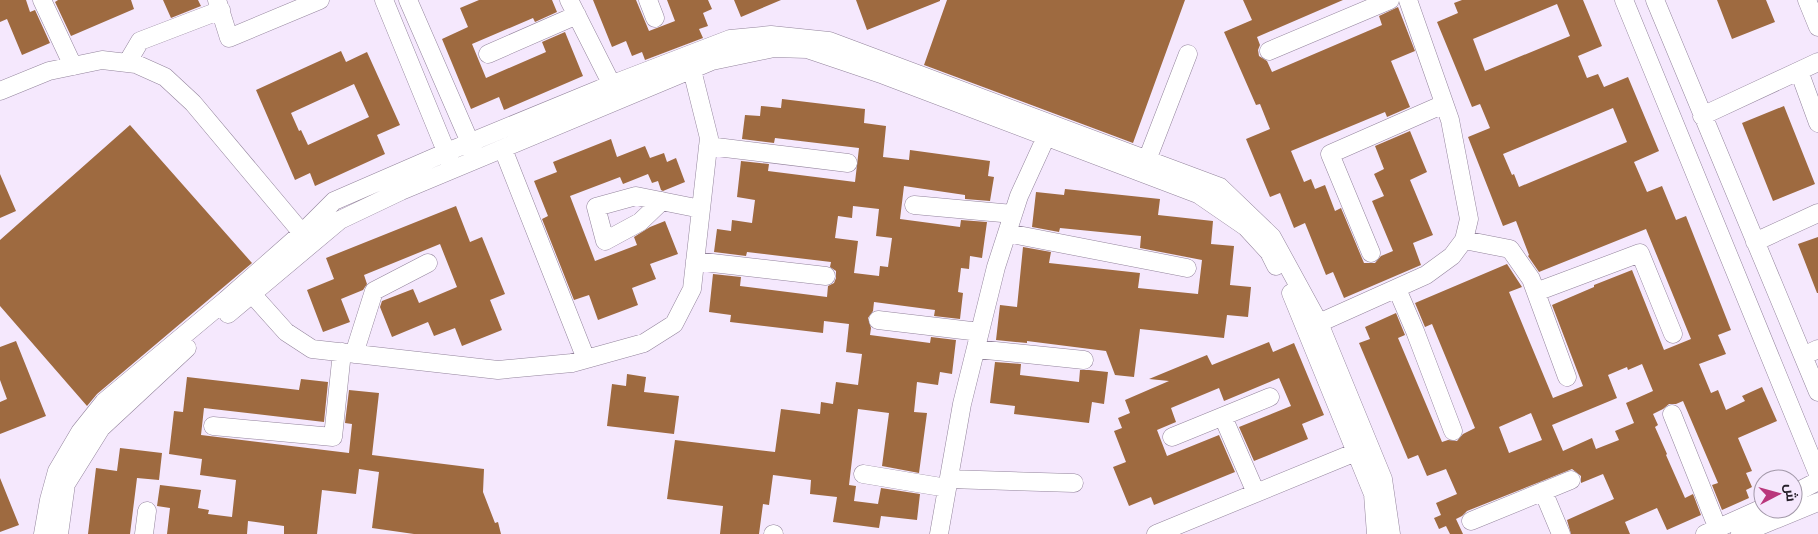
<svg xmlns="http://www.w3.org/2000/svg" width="1818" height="534" font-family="Figtree,Cairo,sans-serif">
<rect width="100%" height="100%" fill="#f5e8fd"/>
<!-- building -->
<path fill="#9e6a40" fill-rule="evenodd" d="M0 0H26L30 12 35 10 50 43 22 55 7 19 0 22Z
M58 0H131L134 9 71 36 55 2Z
M163 0H198L201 6 171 18Z
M479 0H552L557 12 535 22 533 18 472 44 486 78 546 52 542 42 565 32 583 76 504 110 499 97 471 109 442 39 468 27 460 8Z
M593 0H636L649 31 675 21 667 0H708L712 9 703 13 708 26 699 29 703 38 645 60 642 52 632 56 626 41 612 47Z
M734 0H781L741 17Z
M856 0H940V1L867 30Z
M947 0H1185L1133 143 924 65Z
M1243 0H1343L1257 37 1260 45 1258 50 1259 56 1267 61 1272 72 1382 25 1379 16 1398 7 1415 51 1391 61 1410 107 1387 117 1385 112 1291 151 1304 182 1311 179 1315 189 1325 185 1335 211 1341 208 1364 263H1375L1381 256 1393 251 1372 201 1384 196 1374 174 1384 169 1375 146 1410 131 1427 172 1410 180 1433 235 1413 243 1421 265 1344 298 1333 272 1326 275 1305 223 1294 228 1280 193 1270 197 1246 139 1270 129 1260 104 1256 105 1224 32 1252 20Z
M1462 0H1583L1602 46 1578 56 1587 78 1598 74 1604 87 1628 77 1659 151 1634 162 1647 192 1662 186 1676 220 1686 216 1731 330 1718 335 1726 354 1699 364 1711 393 1718 390 1726 410 1745 401 1742 396 1762 387 1777 421 1738 438 1752 471 1746 473 1752 487 1746 490 1749 498 1722 510 1712 485 1718 483 1683 401 1676 404H1669L1663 409 1653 414 1658 425 1655 427 1667 454 1666 455 1685 498 1693 494 1701 515 1667 530 1657 508 1625 522 1630 534H1571L1567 520 1614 499 1603 474 1581 483V476L1572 469 1467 511 1462 516 1456 519 1463 534H1450L1446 526 1439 529 1434 518 1441 515 1436 503 1457 494 1446 469 1427 476 1418 455 1408 459 1359 343 1370 339 1365 327 1396 313 1405 335 1398 338 1442 442 1448 440 1457 441 1463 434 1475 428 1432 324 1425 327 1415 303 1507 264 1522 287 1509 292 1553 398 1583 386 1552 305 1594 287V285L1632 270 1664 350 1691 339 1646 229 1539 272 1528 256 1529 255 1516 221 1503 226 1468 137 1490 128 1480 104 1472 107 1437 22 1458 13 1454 3ZM1557 4 1570 36 1485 71 1473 39ZM1613 108 1627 142 1519 187 1514 174 1512 175 1503 154ZM1642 364 1653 391 1626 403 1634 423 1615 431 1619 440 1596 449 1592 438 1563 451 1552 425 1617 398 1608 375 1627 367 1628 370ZM1531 413 1542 440 1509 453 1499 427Z
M1717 0H1766L1775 22 1732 39Z
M341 51 346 62 367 52 400 125 377 135 385 154 315 186 310 173 295 180 256 90ZM354 84 369 117 308 145 301 130 299 131 291 113Z
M782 99 865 109 864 123 886 126 883 157 909 160 910 150 990 161 988 176 994 177 990 201 965 199V195L904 186 900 219 960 227 961 220 987 222 982 258 970 256 969 269 961 268 958 292 963 293 960 319 934 316 935 310 874 302 873 311 868 318 871 328 870 335 930 343 931 337 956 340 952 374 940 372 938 385 917 382 914 412 927 413 919 473 882 466 889 413 858 409 849 485 856 486 854 501 878 504 881 488 920 494 917 520 881 516 879 528 833 522 837 497 810 494 811 480 773 475 769 505 763 504 759 534H720L723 506 667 499 675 440 775 452 781 409 820 414 821 402 833 404 836 382 858 385 862 354 846 352 849 324 824 321 823 333 730 322 731 315 709 312 713 274 741 277 740 286 827 297 828 286 834 283 836 278V271L830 267 831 262 747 252 746 256 714 252 717 229 731 231 732 220 752 223 755 200 737 197 741 161 769 164 768 171 855 182 859 148 775 138 774 143 742 139 745 115 760 116 761 106 781 108ZM853 206 879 209 876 236 892 238 888 267 880 266 879 276 854 273 858 241 835 238 838 216 852 218Z
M1784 106 1815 184 1773 201 1742 123Z
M130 125 252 263 97 394 87 406 0 306V240Z
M611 139 617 157 645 146 650 158 664 153 667 162 676 158 685 182 663 191 661 190 658 181 652 183 648 174 623 184 620 177 570 196 595 261 637 245 634 237 650 227 665 221 678 254 650 264 656 279 632 288 638 305 598 320 589 295 574 300 542 219 548 216 534 181 557 172 553 162Z
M0 174 16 211 0 218Z
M1065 189 1160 199 1158 215 1213 221 1211 244 1234 246 1230 285 1251 287 1248 317 1227 315 1224 338 1140 329 1134 377 1115 375 1106 351 1027 341V343L996 340 1000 305 1017 307 1023 247 1051 252 1049 263 1140 273 1138 288 1198 294 1202 260 1140 248 1141 236 1060 228 1059 232 1032 227 1036 192 1064 195Z
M456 206 470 242 482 237 505 294 490 300 502 330 462 346 455 328 434 336 428 322 392 337 380 307 382 301 413 289 419 303 457 287 440 244 364 275 367 284 363 290 341 299 350 322 323 332 307 290 334 279 326 258Z
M1818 237V293H1817L1798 244Z
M16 341 46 416 0 434V402L7 399 0 380V347Z
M1269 342 1273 352 1294 343 1324 415 1302 424 1308 439 1254 461 1239 427 1291 406 1279 378 1224 401 1219 388 1171 408 1176 422 1157 430 1167 456 1219 435 1235 472 1154 505 1151 497 1129 506 1113 467 1126 462 1114 431 1122 428 1118 418 1130 413 1125 400 1169 381 1149 379 1207 355 1212 365Z
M995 362 1021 364 1020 375 1079 382 1080 370H1089L1108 372 1104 404 1092 402 1089 423 1014 414 1015 406 990 403Z
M627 374 646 377 644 392 679 396 674 434 607 426 612 384 626 386Z
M187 377 299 390 301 379 328 382 324 422 204 408 201 435 349 453 352 424 345 423 349 390 379 393 372 455 484 469 483 492 495 523 498 522 501 534H414L372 528 379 472 359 469 356 494 322 490 317 534H284V526L248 521 247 534H167L170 508 157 506 160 485 201 490 198 508 209 510 208 514 232 517 236 480 200 475 202 459 169 454 174 411 183 412Z
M120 448 162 453 159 480 137 478 130 534H88L96 468 117 471Z
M0 478 19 525 0 532Z"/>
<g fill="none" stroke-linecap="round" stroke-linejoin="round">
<!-- minor casing -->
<g stroke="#93849c" stroke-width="19">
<path id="minor" d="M42 0 73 66
M217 0 229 38 320 0
M384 0 450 161
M408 0 475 154
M569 0 612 85
M648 0 655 18
M1624 0 1818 474
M1655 0 1818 392
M1807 0 1818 27
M1269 51 1390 0
M488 54 577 15
M127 63 140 41 221 10
M1799 71 1818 123
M0 91 49 71 102 60 136 64 165 77 193 103 302 233
M1702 116 1818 62
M708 146 848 163
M503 149 586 359
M1147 160 1188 54
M662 201 640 222 605 241 596 207 636 196 701 209
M914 205 1013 214
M1007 233 1187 268
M1464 240 1510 249 1531 279 1567 377
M1755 242 1818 213
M1371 253 1330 154 1444 104
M695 261 826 276
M1397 289 1415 331 1453 431
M1536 292 1640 253 1673 334
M1291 293 1373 494 1376 534
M252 294 286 332 312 349 498 370 572 363 644 343 674 324 692 289 709 138 692 70
M228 314 340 220 401 191 712 61 774 48 807 49 884 75 1198 194 1246 227 1269 252 1276 266
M878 320 980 332
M1319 323 1426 275 1452 256 1464 240 1469 219 1450 120 1408 0
M976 349 1084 360
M354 354 374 291 428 263
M1803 356 1818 349
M1672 414 1718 529
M1223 417 1256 493
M213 426 333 437 342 352
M1172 437 1270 397
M863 474 947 488
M949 479 1074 483
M1543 491 1561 534
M1793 494 1818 481
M1471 521 1571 480
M43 534 49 500 57 471 80 432 104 402 226 300 302 233 334 201 447 152 600 89 730 39 771 35 829 41 1220 187 1272 237 1319 323 1383 479 1391 534
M59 534 66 484 101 428 187 348
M144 534 147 511
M773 534H774
M939 534 962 404 996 267 1019 196 1046 137
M1156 534 1356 452
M1705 534 1763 508
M1740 534 1818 502"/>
</g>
<!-- minor -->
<use href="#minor" stroke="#fff" stroke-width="18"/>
</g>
<!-- north arrow -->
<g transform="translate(1778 494) rotate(84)"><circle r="24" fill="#f5e8fd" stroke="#a298a9"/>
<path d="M0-4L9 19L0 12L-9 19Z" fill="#b9367c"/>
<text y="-8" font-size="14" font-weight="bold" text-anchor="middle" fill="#26202a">ش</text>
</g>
</svg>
